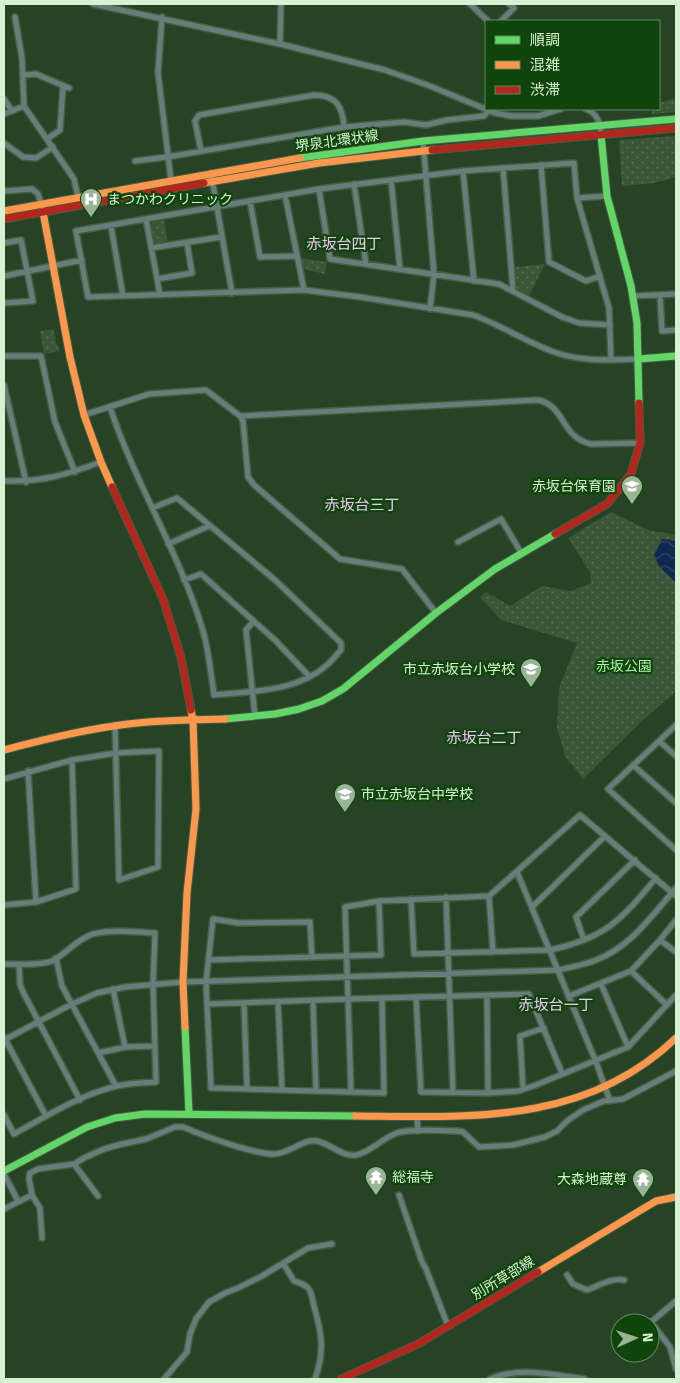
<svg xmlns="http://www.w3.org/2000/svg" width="680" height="1383" font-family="'Fira Sans','Noto Sans JP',sans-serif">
<defs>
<pattern id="green-dots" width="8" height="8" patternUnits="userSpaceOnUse" patternTransform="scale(1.25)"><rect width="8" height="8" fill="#395636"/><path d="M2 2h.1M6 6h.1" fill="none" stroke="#556f52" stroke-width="1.8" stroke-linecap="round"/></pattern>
<pattern id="water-waves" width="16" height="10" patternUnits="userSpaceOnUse" patternTransform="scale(1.25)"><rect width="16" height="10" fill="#10284f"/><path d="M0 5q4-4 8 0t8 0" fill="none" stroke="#324867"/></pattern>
</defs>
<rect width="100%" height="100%" fill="#274325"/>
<!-- green -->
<path fill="url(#green-dots)" d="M676 98V112L652 114V109H659V103Z
M675 136 676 177 655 183 622 186 619 140Z
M164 219 168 243 158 244 154 242 151 225 154 221Z
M300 258 327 262 325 274 303 269Z
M545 264 529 296 517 289 514 267Z
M54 329 56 343 60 351 44 354 40 331Z
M611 512 648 530 676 535V691L643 720 583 779 565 756 557 727 559 688 577 643 501 620 480 597 486 592 510 606 542 586 571 591 591 583 590 572 568 538Z"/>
<!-- water -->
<path fill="url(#water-waves)" d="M662 539 676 541V583L659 566 654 555Z"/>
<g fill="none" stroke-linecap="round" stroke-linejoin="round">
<!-- street casing -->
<g stroke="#465c43" stroke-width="8">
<path id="street" d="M93 4 280 44 385 70 430 86 495 113 511 116H538L561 109
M470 4 488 21
M162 17 158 73 171 180
M501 21 514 8 509 4
M280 44 281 4
M23 75 36 74 69 88
M4 99 12 111
M24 106 74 179 78 197
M586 109C598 114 600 122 601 135
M4 114 24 106 22 58 15 17
M47 139 60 130 63 86
M423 141 434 274 430 309
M4 143 23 157 36 158 53 147
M201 151 195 121 199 115 314 95C336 95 343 107 344 127
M135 161 167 157 344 127 404 122 426 125 447 120 484 116 489 110
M541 165 549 262 586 281 600 276
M503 168 513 290
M463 171 474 281
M211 173 232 293
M391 180 400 269
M354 184 366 264
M319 189 330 259 499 284 562 317 579 323 610 325
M4 191 32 189 38 194 42 207
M285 195 304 290
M577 198 607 196
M250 201 260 257 296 256
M146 219 160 295
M111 226 123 296
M4 243 21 240 33 301 4 303
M151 248 221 237
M4 276 82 260
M157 279 192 273 187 243
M660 295 662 331 676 330
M633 296 676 294
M4 356H41L55 422 75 472
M611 360 609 308 577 198 574 163 463 171 319 189 76 231 88 297 304 290 360 297 473 315C501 325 526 342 554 352 582 362 610 360 639 359
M4 385 26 482
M110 407C135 484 180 553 203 631 209 652 211 674 214 695 252 691 297 692 327 665 332 661 336 655 341 650V643L275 580 177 498 152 508
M84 415 149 394 206 390 240 416 243 421 248 477 254 485 340 559 402 569 436 613
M240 416 538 400C566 406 560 437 591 444L640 443
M4 481C43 482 65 475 101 462
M458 542 501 519 522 554
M168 544 209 526
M184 580 201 574 275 640 309 676
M254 621 246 630 255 716
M676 725 608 789 676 850
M659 741 676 756
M633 765 676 803
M4 779 72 760 116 753 159 751 158 867 119 880 115 725
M517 872 596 1062 610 1101
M489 896 493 952
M446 897 453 1093
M411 899 414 954 550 950C606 938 621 920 656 878
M36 902 76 889 72 760
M4 905 36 902 28 771
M532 907 605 836
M584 940 576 917 635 860
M660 940 676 952
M312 957 310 922 239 923 213 919 206 982 211 1088 384 1093 382 999
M56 958 62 986 116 1086
M208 960 381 955 379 901
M4 964C17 964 42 966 54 960 68 952 77 939 93 934 112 929 135 932 155 933L153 984 156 1082C142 1083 127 1083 113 1087 78 1096 45 1117 14 1134L4 1115
M19 964 20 984 23 992 80 1100
M631 971 667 1005
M601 984 628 1047
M113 989 125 1047
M487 996 488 1093
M569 996 631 971 660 940 676 920
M416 997 421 1092 488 1093 518 1091 536 1085 628 1047 676 995
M313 1001 316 1091
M278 1002 282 1090
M244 1003 247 1089
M207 1004 348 999 529 994 562 1073
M4 1037 46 1116
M4 1040 72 1004 97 993 125 987 183 982 559 970C571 967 584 965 596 960 631 947 653 914 676 888
M98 1053 125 1047 155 1046
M523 1089 520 1036 544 1028
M351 1091 345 907 379 901 489 896 580 815 676 896
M417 1116 418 1131
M74 1164 98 1196
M4 1174 18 1201
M32 1195 40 1208 42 1238
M399 1195 422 1262 426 1269 448 1326
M4 1209 32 1195 29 1178 30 1173 38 1169 74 1164 86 1157 104 1149 122 1144 146 1139 175 1127H183C204 1136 253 1154 274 1154 289 1154 304 1138 317 1141 331 1144 342 1157 356 1155 371 1152 382 1138 397 1133 411 1128 441 1131 458 1131L463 1132 479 1147 513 1145 545 1137 557 1131 567 1121 583 1110 604 1101 623 1099 676 1071
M283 1263 294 1281C298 1282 304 1284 308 1288 312 1292 312 1300 314 1306 322 1334 325 1351 315 1379
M567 1275 573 1284 587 1290C598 1286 613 1277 624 1280
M676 1301 651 1322 670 1347 676 1369
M164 1379 187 1352 190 1334 196 1319 209 1302 225 1293 238 1288 262 1276 308 1248 332 1244
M490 1379C519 1366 555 1375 585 1379"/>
</g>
<!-- fast casing -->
<g stroke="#465c43" stroke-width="9">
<path id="fast" d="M601 135 607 196 631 286 637 323 639 403
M300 158 423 141 676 119
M639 359 676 356
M225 719 275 714 299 709 322 701 343 689 436 613 495 569 555 534
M185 1027 189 1113
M4 1171 87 1127 115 1118 145 1114 355 1116"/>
</g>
<!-- slow casing -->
<g stroke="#465c43" stroke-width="9">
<path id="slow" d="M204 183 319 163 432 150
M4 211 300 158
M43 212 70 357 84 415 101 462 112 487
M4 750C45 739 86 729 128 724 160 720 193 720 225 719
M185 1027 183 982 187 893 196 809 193 720 191 710
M355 1116C471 1117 585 1125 676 1038
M538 1272 656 1201 676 1197"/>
</g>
<!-- jam casing -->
<g stroke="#465c43" stroke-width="9">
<path id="jam" d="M432 150 676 128
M4 219 204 183
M112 487 163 599 181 657 191 710
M555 534 607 504 631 474 640 443 639 403
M341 1379 418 1344 538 1272"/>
</g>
<!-- street -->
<use href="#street" stroke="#667e7a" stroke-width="5"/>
<!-- fast -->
<use href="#fast" stroke="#63d668" stroke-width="7"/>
<!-- slow -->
<use href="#slow" stroke="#ff974d" stroke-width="7"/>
<!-- jam -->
<use href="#jam" stroke="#b3261e" stroke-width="7"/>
</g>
<!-- icons -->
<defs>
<g id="hospital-pin" transform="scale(1.125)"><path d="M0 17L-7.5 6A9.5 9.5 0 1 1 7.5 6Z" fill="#99b595" stroke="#0f450b"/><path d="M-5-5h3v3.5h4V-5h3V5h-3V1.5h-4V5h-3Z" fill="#fff"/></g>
<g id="school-pin" transform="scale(1.125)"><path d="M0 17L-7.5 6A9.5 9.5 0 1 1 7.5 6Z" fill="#99b595" stroke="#0f450b"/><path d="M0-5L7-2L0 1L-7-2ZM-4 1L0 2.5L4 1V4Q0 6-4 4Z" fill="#fff"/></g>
<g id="temple-pin" transform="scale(1.125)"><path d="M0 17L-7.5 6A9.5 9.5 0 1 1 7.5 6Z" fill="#99b595" stroke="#0f450b"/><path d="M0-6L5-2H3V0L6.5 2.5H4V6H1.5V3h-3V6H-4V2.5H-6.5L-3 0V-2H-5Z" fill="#fff"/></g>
</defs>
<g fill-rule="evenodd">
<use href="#hospital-pin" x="91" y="199"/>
<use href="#school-pin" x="632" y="486"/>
<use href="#school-pin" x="531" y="669"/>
<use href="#school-pin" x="345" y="794"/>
<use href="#temple-pin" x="376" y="1177"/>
<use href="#temple-pin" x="643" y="1179"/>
</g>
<g text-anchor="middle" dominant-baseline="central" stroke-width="4.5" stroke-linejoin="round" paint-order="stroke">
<!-- street labels -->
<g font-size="14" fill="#d6f2d2" stroke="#0f450b">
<text transform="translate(337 141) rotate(-8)">堺泉北環状線</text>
<text transform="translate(503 1278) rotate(-31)">別所草部線</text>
</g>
<!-- poi labels -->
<g font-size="14" fill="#d6f2d2" stroke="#0f450b" text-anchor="start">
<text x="107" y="199">まつかわクリニック</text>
<text x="616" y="486" text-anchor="end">赤坂台保育園</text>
<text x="515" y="669" text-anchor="end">市立赤坂台小学校</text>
<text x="361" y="794">市立赤坂台中学校</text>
<text x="392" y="1177">総福寺</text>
<text x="627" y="1179" text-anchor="end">大森地蔵尊</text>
</g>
<!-- park labels -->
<g font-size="14" fill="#aef0a6" stroke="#0f450b">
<text x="624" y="666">赤坂公園</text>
</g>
<!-- neighbourhood labels -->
<g font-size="15" fill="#f2c7f8" stroke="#0f450b">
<text x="344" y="244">赤坂台四丁</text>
<text x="362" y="505">赤坂台三丁</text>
<text x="484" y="738">赤坂台二丁</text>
<text x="556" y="1005">赤坂台一丁</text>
</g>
</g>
<!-- border -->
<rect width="680" height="1383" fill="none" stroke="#d6f2d2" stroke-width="10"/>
<!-- legend -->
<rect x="485" y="20" width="175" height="90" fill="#0f450b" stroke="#5f8a5b"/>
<rect x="495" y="36" width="25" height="8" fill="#63d668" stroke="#5f8a5b"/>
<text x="530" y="45" font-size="15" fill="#d6f2d2">順調</text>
<rect x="495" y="61" width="25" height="8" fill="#ff974d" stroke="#5f8a5b"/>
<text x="530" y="70" font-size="15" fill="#d6f2d2">混雑</text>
<rect x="495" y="86" width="25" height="8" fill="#b3261e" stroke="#5f8a5b"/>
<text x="530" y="95" font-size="15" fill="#d6f2d2">渋滞</text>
<!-- north arrow -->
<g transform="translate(635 1338) rotate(87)"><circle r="24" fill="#0f450b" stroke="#5f8a5b"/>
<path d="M0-4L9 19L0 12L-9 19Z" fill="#99b595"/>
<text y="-8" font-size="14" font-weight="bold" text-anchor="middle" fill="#d6f2d2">N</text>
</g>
</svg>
